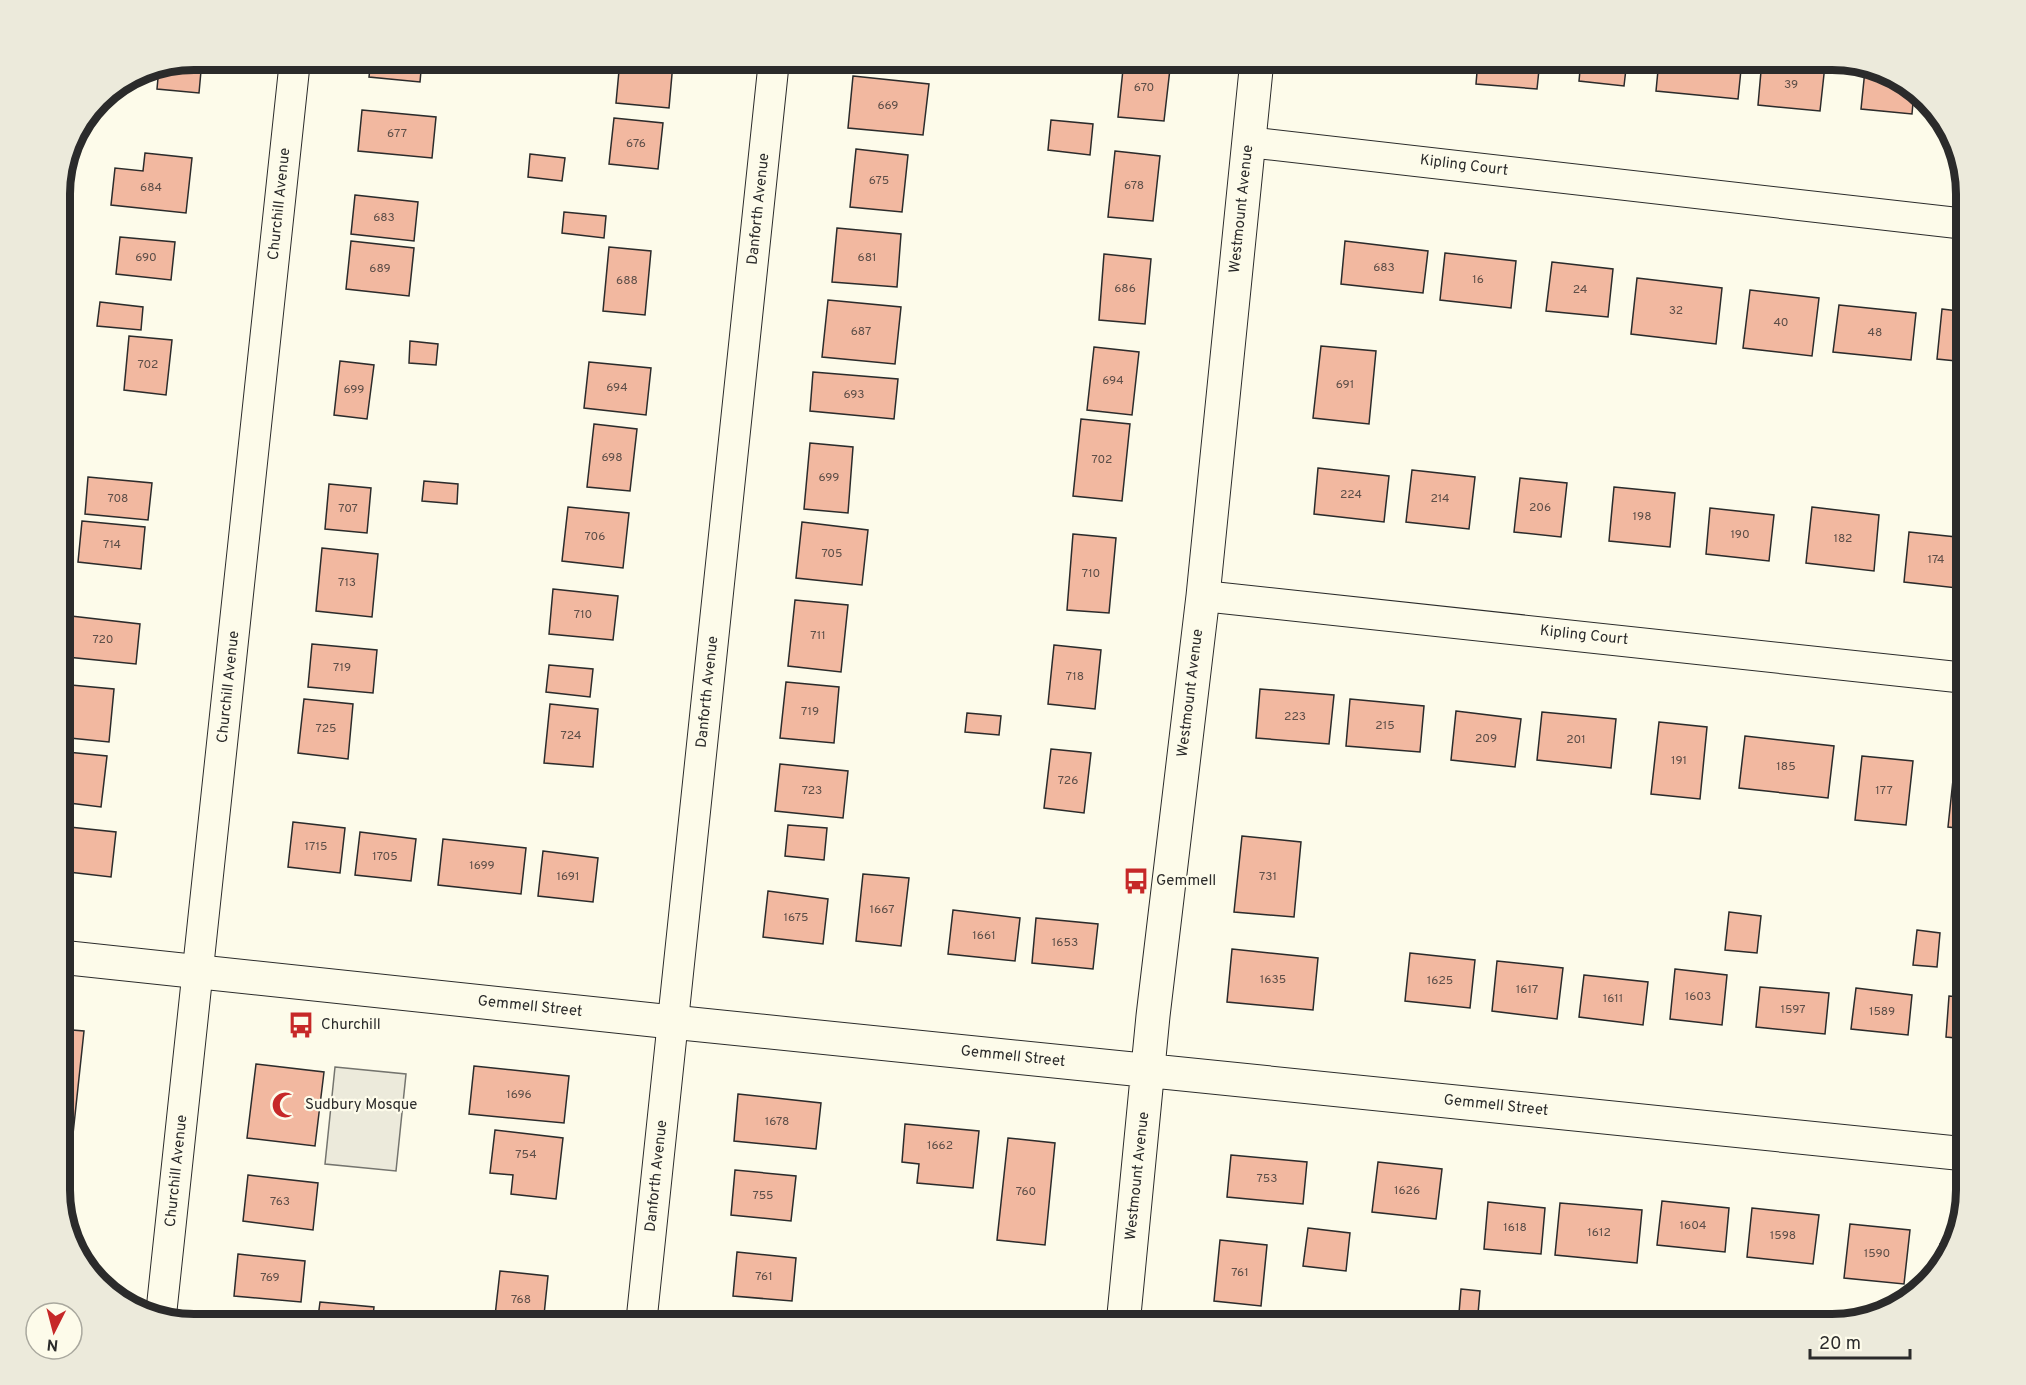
<svg xmlns="http://www.w3.org/2000/svg" width="2026" height="1385" font-family="Overpass,sans-serif">
<rect width="100%" height="100%" fill="#fdfbea"/>
<!-- parking -->
<path fill="#eceadb" stroke="#74746e" stroke-width="1.5" d="M335 1067 406 1074 396 1171 325 1164Z"/>
<!-- building -->
<path fill="#f2b8a0" stroke="#2b2b2b" stroke-width="1.5" d="M195 60H202L199 93 157 89 159 67Z
M371 60H422L420 82 369 77Z
M620 60 673 63 669 108 616 103Z
M1124 60H1171L1164 121 1118 117Z
M1478 60H1540L1537 89 1476 84Z
M1581 60H1627L1624 86 1579 81Z
M1659 60H1742L1738 99 1656 91Z
M1762 60 1825 65 1820 111 1758 105Z
M1865 70 1906 83 1914 91 1912 114 1861 109Z
M853 76 929 84 923 135 848 128Z
M362 110 436 117 432 158 358 151Z
M614 118 663 123 658 169 609 164Z
M1051 120 1093 124 1090 155 1048 150Z
M856 149 908 155 902 212 850 207Z
M1115 151 1160 156 1153 221 1108 217Z
M145 153 192 158 186 213 111 205 115 168 143 171Z
M530 154 565 158 562 181 528 177Z
M355 195 418 202 414 241 351 234Z
M564 212 606 216 604 238 562 233Z
M837 228 901 234 897 287 832 282Z
M120 237 175 242 171 280 116 274Z
M351 241 414 248 409 296 346 289Z
M1345 241 1428 251 1423 293 1341 284Z
M609 247 651 251 645 315 603 311Z
M1445 253 1516 261 1511 308 1440 300Z
M1104 254 1151 259 1145 324 1099 320Z
M1552 262 1613 269 1608 317 1546 311Z
M1637 278 1722 288 1716 344 1631 334Z
M1750 290 1819 298 1812 356 1743 348Z
M828 300 901 307 895 364 822 357Z
M100 302 143 307 141 330 97 326Z
M1839 305 1916 313 1911 360 1833 352Z
M1942 309 1966 312V362L1937 359Z
M129 336 172 340 166 395 124 390Z
M410 341 438 344 436 365 409 363Z
M1321 346 1376 351 1369 424 1313 418Z
M1094 347 1139 352 1132 415 1087 410Z
M340 361 374 365 367 419 334 415Z
M589 362 651 368 646 415 584 408Z
M813 372 898 379 894 419 810 411Z
M1081 419 1130 424 1122 501 1073 496Z
M594 424 637 429 630 491 587 487Z
M810 443 853 447 848 513 804 509Z
M1318 468 1389 476 1384 522 1314 514Z
M1412 470 1475 477 1469 529 1406 522Z
M88 477 152 483 148 520 85 514Z
M1520 478 1567 483 1561 537 1514 532Z
M424 481 458 484 457 504 422 501Z
M329 484 371 488 367 533 325 529Z
M1614 487 1675 493 1670 547 1609 541Z
M568 507 629 513 623 568 562 561Z
M1812 507 1879 515 1874 571 1806 563Z
M1710 508 1774 515 1769 561 1706 554Z
M82 521 145 527 141 569 78 562Z
M802 522 868 530 862 585 796 578Z
M1909 532 1966 538V589L1904 582Z
M1073 534 1116 538 1109 613 1067 610Z
M322 548 378 554 372 617 316 611Z
M553 589 618 596 613 640 549 634Z
M795 600 848 605 841 672 788 666Z
M71 616 140 624 136 664 67 657Z
M312 644 377 650 373 693 308 687Z
M1054 645 1101 650 1095 709 1048 704Z
M549 665 593 669 590 697 546 692Z
M786 682 839 687 834 743 780 738Z
M60 684 114 689 109 742 60 737Z
M1260 689 1334 695 1329 744 1256 738Z
M304 699 353 704 348 759 298 753Z
M1350 699 1424 706 1420 752 1346 746Z
M550 704 598 709 593 767 544 763Z
M1456 711 1521 719 1515 767 1451 760Z
M1542 712 1616 719 1611 768 1537 760Z
M967 713 1001 716 999 735 965 732Z
M1659 722 1707 727 1700 799 1651 794Z
M1745 736 1834 746 1828 798 1739 788Z
M1051 749 1091 753 1084 813 1044 808Z
M67 752 107 756 101 807 61 802Z
M1862 756 1913 761 1906 825 1855 820Z
M1955 761 1966 762V829L1948 827Z
M780 764 848 771 843 818 775 811Z
M293 822 345 828 340 873 288 867Z
M788 825 827 828 824 860 785 856Z
M60 826 116 832 111 877 60 871Z
M360 832 416 839 411 881 355 875Z
M1242 836 1301 842 1294 917 1234 912Z
M443 839 526 848 521 894 438 885Z
M1962 845 1966 846V903L1956 901Z
M543 851 598 858 593 902 538 896Z
M863 874 909 878 901 946 856 941Z
M768 891 828 899 823 944 763 937Z
M953 910 1020 918 1015 961 948 954Z
M1729 912 1761 916 1757 953 1725 950Z
M1036 918 1098 924 1093 969 1032 963Z
M1917 930 1940 933 1937 967 1913 965Z
M1232 949 1318 958 1313 1010 1227 1002Z
M1410 953 1475 960 1470 1008 1405 1001Z
M1497 961 1563 968 1557 1019 1492 1011Z
M1675 969 1727 975 1722 1025 1670 1019Z
M1584 975 1648 982 1643 1025 1579 1017Z
M1760 987 1829 993 1825 1034 1756 1027Z
M1856 988 1912 995 1908 1035 1851 1029Z
M1949 996 1966 998V1039L1946 1037Z
M60 1029 84 1031 73 1134 60 1133Z
M256 1064 324 1072 315 1146 247 1138Z
M474 1066 569 1076 564 1123 469 1114Z
M738 1094 821 1103 816 1149 734 1141Z
M905 1124 979 1131 973 1188 917 1183 919 1164 902 1162Z
M495 1130 563 1138 556 1199 511 1194 513 1175 490 1173Z
M1008 1138 1055 1143 1045 1245 997 1240Z
M1231 1155 1307 1162 1303 1204 1227 1197Z
M1378 1162 1442 1169 1436 1219 1372 1212Z
M60 1166H68L63 1208 60 1199Z
M735 1170 796 1176 791 1221 731 1215Z
M248 1175 318 1183 313 1230 243 1221Z
M1662 1201 1729 1208 1725 1252 1657 1245Z
M1488 1202 1545 1208 1541 1254 1484 1249Z
M1560 1203 1642 1210 1637 1263 1555 1255Z
M1752 1208 1819 1215 1813 1264 1747 1257Z
M1850 1224 1910 1230 1904 1284 1844 1278Z
M1308 1228 1350 1233 1346 1271 1303 1266Z
M1220 1240 1267 1245 1261 1306 1214 1301Z
M1940 1244 1949 1245 1943 1265 1938 1270Z
M737 1252 796 1258 792 1301 733 1296Z
M238 1254 305 1261 301 1302 234 1296Z
M500 1271 548 1276 543 1325H494Z
M1461 1289 1480 1291 1477 1325H1458Z
M320 1302 374 1307 372 1325H317Z"/>
<g fill="none" stroke-linecap="round" stroke-linejoin="round">
<!-- street casing -->
<g stroke="#2b2b2b" stroke-width="32">
<path id="street" d="M1248 142 1966 224
M1203 596 1966 678
M161 1315 295 60
M641 1325 774 60"/>
</g>
<!-- secondary casing -->
<g stroke="#2b2b2b" stroke-width="35">
<path id="secondary" d="M60 957 672 1022 1966 1154
M1123 1325 1153 1016 1203 596 1257 60"/>
</g>
<!-- street -->
<use href="#street" stroke="#fdfbea" stroke-width="30"/>
<!-- secondary -->
<use href="#secondary" stroke="#fdfbea" stroke-width="33"/>
</g>
<!-- icons -->
<defs>
<g id="bus-bare" transform="scale(2.07)"><path d="M-5-6H5V4H4V6H2V4H-2V6H-4V4H-5ZM-3.5-4V0h7V-4ZM-3.5 1.2v1.5H-2V1.2ZM2 1.2v1.5H3.5V1.2Z" fill="#c62828" stroke="#fdfbea" stroke-width="2.5" paint-order="stroke"/></g>
<g id="mosque-bare" transform="scale(2.07)"><path d="M3.5-4.9A6 6 0 1 0 3.5 4.9A5 5 0 1 1 3.5-4.9Z" fill="#c62828" stroke="#fdfbea" stroke-width="2.5" paint-order="stroke"/></g>
</defs>
<g fill-rule="evenodd">
<use href="#bus-bare" x="1136" y="881"/>
<use href="#bus-bare" x="301" y="1025"/>
<use href="#mosque-bare" x="285" y="1105"/>
</g>
<g text-anchor="middle" dominant-baseline="central" stroke-width="4.5" stroke-linejoin="round" paint-order="stroke">
<!-- number labels -->
<g font-size="12" fill="#5d4e48">
<text x="1791" y="85">39</text>
<text x="1144" y="88">670</text>
<text x="888" y="106">669</text>
<text x="397" y="134">677</text>
<text x="636" y="144">676</text>
<text x="879" y="181">675</text>
<text x="1134" y="186">678</text>
<text x="151" y="188">684</text>
<text x="384" y="218">683</text>
<text x="146" y="258">690</text>
<text x="867" y="258">681</text>
<text x="1384" y="268">683</text>
<text x="380" y="269">689</text>
<text x="1478" y="280">16</text>
<text x="627" y="281">688</text>
<text x="1125" y="289">686</text>
<text x="1580" y="290">24</text>
<text x="1676" y="311">32</text>
<text x="1781" y="323">40</text>
<text x="861" y="332">687</text>
<text x="1875" y="333">48</text>
<text x="148" y="365">702</text>
<text x="1113" y="381">694</text>
<text x="1345" y="385">691</text>
<text x="617" y="388">694</text>
<text x="354" y="390">699</text>
<text x="854" y="395">693</text>
<text x="612" y="458">698</text>
<text x="1102" y="460">702</text>
<text x="829" y="478">699</text>
<text x="1351" y="495">224</text>
<text x="118" y="499">708</text>
<text x="1440" y="499">214</text>
<text x="1540" y="508">206</text>
<text x="348" y="509">707</text>
<text x="1642" y="517">198</text>
<text x="1740" y="535">190</text>
<text x="595" y="537">706</text>
<text x="1843" y="539">182</text>
<text x="112" y="545">714</text>
<text x="832" y="554">705</text>
<text x="1936" y="560">174</text>
<text x="1091" y="574">710</text>
<text x="347" y="583">713</text>
<text x="583" y="615">710</text>
<text x="818" y="636">711</text>
<text x="103" y="640">720</text>
<text x="342" y="668">719</text>
<text x="1075" y="677">718</text>
<text x="810" y="712">719</text>
<text x="1295" y="717">223</text>
<text x="1385" y="726">215</text>
<text x="326" y="729">725</text>
<text x="571" y="736">724</text>
<text x="1486" y="739">209</text>
<text x="1576" y="740">201</text>
<text x="1679" y="761">191</text>
<text x="1786" y="767">185</text>
<text x="1068" y="781">726</text>
<text x="812" y="791">723</text>
<text x="1884" y="791">177</text>
<text x="316" y="847">1715</text>
<text x="385" y="857">1705</text>
<text x="482" y="866">1699</text>
<text x="568" y="877">1691</text>
<text x="1268" y="877">731</text>
<text x="882" y="910">1667</text>
<text x="796" y="918">1675</text>
<text x="984" y="936">1661</text>
<text x="1065" y="943">1653</text>
<text x="1273" y="980">1635</text>
<text x="1440" y="981">1625</text>
<text x="1527" y="990">1617</text>
<text x="1698" y="997">1603</text>
<text x="1613" y="999">1611</text>
<text x="1793" y="1010">1597</text>
<text x="1882" y="1012">1589</text>
<text x="519" y="1095">1696</text>
<text x="777" y="1122">1678</text>
<text x="940" y="1146">1662</text>
<text x="526" y="1155">754</text>
<text x="1267" y="1179">753</text>
<text x="1407" y="1191">1626</text>
<text x="1026" y="1192">760</text>
<text x="763" y="1196">755</text>
<text x="280" y="1202">763</text>
<text x="1693" y="1226">1604</text>
<text x="1515" y="1228">1618</text>
<text x="1599" y="1233">1612</text>
<text x="1783" y="1236">1598</text>
<text x="1877" y="1254">1590</text>
<text x="1240" y="1273">761</text>
<text x="764" y="1277">761</text>
<text x="270" y="1278">769</text>
<text x="521" y="1300">768</text>
</g>
<!-- street labels -->
<g font-size="15" fill="#2b2b2b" stroke="#fdfbea">
<text transform="translate(1464 166) rotate(7)">Kipling Court</text>
<text transform="translate(280 204) rotate(-84)">Churchill Avenue</text>
<text transform="translate(759 209) rotate(-84)">Danforth Avenue</text>
<text transform="translate(1242 209) rotate(-84)">Westmount Avenue</text>
<text transform="translate(1584 636) rotate(6)">Kipling Court</text>
<text transform="translate(229 687) rotate(-84)">Churchill Avenue</text>
<text transform="translate(708 692) rotate(-84)">Danforth Avenue</text>
<text transform="translate(1191 693) rotate(-83)">Westmount Avenue</text>
<text transform="translate(530 1007) rotate(6)">Gemmell Street</text>
<text transform="translate(1013 1057) rotate(6)">Gemmell Street</text>
<text transform="translate(1496 1106) rotate(6)">Gemmell Street</text>
<text transform="translate(177 1171) rotate(-84)">Churchill Avenue</text>
<text transform="translate(657 1176) rotate(-84)">Danforth Avenue</text>
<text transform="translate(1138 1176) rotate(-84)">Westmount Avenue</text>
</g>
<!-- poi labels -->
<g font-size="15" fill="#2b2b2b" stroke="#fdfbea" text-anchor="start">
<text x="1156" y="881">Gemmell</text>
<text x="321" y="1025">Churchill</text>
<text x="305" y="1105">Sudbury Mosque</text>
</g>
</g>
<!-- crop -->
<path d="M0 0H2026V1385H0ZM194 70H1832A124 124 0 0 1 1956 194V1190A124 124 0 0 1 1832 1314H194A124 124 0 0 1 70 1190V194A124 124 0 0 1 194 70Z" fill="#eceadb" fill-rule="evenodd"/>
<path fill="none" stroke="#2b2b2b" stroke-width="8" d="M194 70H1832A124 124 0 0 1 1956 194V1190A124 124 0 0 1 1832 1314H194A124 124 0 0 1 70 1190V194A124 124 0 0 1 194 70Z"/>
<!-- north arrow -->
<g transform="translate(54 1331) rotate(186)"><circle r="28" fill="#fdfbea" stroke="#a9a89e" stroke-width="1.5"/>
<path d="M0-4.5L10 22L0 15L-10 22Z" fill="#c62828"/>
<text y="-9" font-size="16" font-weight="bold" text-anchor="middle" fill="#2b2b2b">N</text>
</g>
<!-- scale -->
<path d="M1810 1349v9h100v-9" fill="none" stroke="#2b2b2b" stroke-width="3"/>
<text x="1819" y="1349" font-size="18" fill="#2b2b2b" stroke="#fdfbea" stroke-width="4.5" paint-order="stroke">20 m</text>
</svg>
